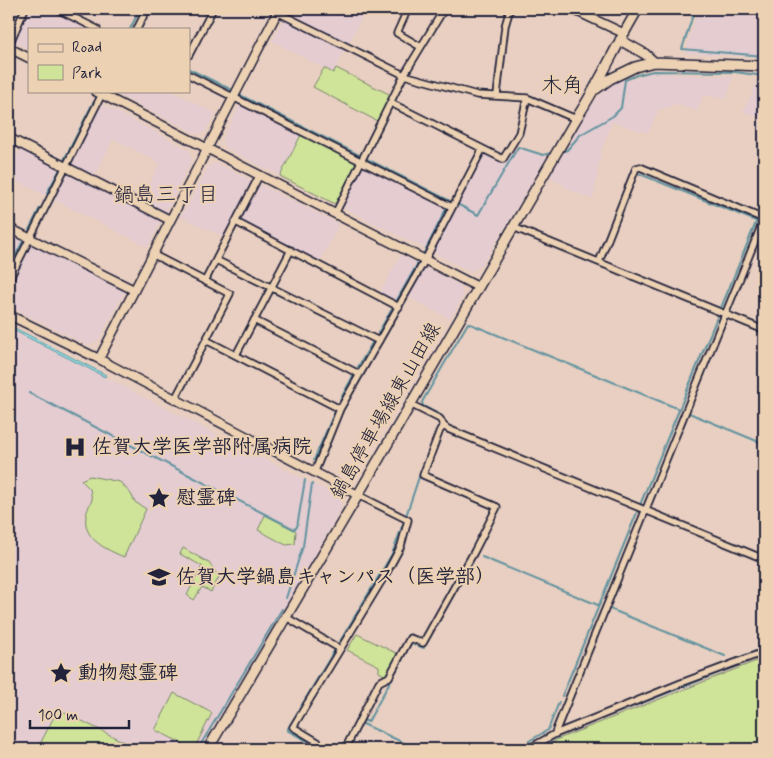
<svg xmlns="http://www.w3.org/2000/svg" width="773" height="758" font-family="Mynerve,'Klee One',sans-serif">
<rect width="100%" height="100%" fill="#e8cfc1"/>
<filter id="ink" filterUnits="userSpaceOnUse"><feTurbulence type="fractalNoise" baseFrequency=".02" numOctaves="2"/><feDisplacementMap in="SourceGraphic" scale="10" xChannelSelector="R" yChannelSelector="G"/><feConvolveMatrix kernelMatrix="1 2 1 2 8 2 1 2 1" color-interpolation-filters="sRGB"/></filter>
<g filter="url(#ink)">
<!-- built -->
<path fill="#e4ccd1" d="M9 9H51L91 29H29V50L9 38Z
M288 9H346L362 17 333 73 272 41Z
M698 9H764V57L685 53Z
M650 73 733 77 726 99 703 95 697 111 674 104 670 107 659 109 648 133 612 122 601 151 593 199 574 192 551 177V175L591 105 607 88 623 78 629 80Z
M759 79H764V119L743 112Z
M110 91H171L215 113 206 131 198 134Z
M102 104 189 150 192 159 148 247 9 177V171L21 149 138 207 160 163 113 139 94 177 70 165Z
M240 105 301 135 280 176 226 148 222 140Z
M513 147 547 156 507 225 481 266 470 271 342 207 363 166 453 211 483 153 504 162Z
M216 163 339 224 319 263 234 219 224 237 180 216 194 195 208 167Z
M9 231 126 290 98 341 87 345 9 306Z
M401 255 460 285 463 296 450 319 404 295 399 304 379 294Z
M9 328 311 483 339 496 342 507 315 556 316 557 200 749H9Z"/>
<!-- green -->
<path fill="#cfe499" stroke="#78836a" d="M324 68 333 73 336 68 393 96 381 119 377 121 313 87Z
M301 135 357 163 335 204 280 176Z
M90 476 120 482 131 494 135 502 146 509 124 557C97 546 74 532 92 500L90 489 81 480Z
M265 515 296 531 295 544 286 545 258 530Z
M183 548 209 563 219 577 211 592 202 587 194 600 187 595 202 566 180 554Z
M357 634 398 654 392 667 386 676 379 672V666L347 650Z
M764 658V749H542L558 739Z
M174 693 212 713 194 749 155 730Z
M58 709 130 745 128 749 38 748Z"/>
<!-- water -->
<path fill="#8cdee2" stroke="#62939f" d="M9 325 106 375 105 377 9 328Z"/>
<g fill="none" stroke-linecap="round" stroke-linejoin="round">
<!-- stream -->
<path stroke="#62939f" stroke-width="2" d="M695 9 682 49 764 56
M130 29 140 9
M189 69 234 91
M238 94 361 156
M561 152 567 150 580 135 613 116 621 108 625 80 637 75 653 71 735 72 764 76
M365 158 452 202
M64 160 93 103
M640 174 756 221
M47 193 59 171
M457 204 478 215 518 147 543 155 551 153
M760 213 764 201
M29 230 40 208
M422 257 447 207
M9 269 23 241
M397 300 419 261
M721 308 757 220
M378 333 392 309
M358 367 372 343
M29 393 294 529 297 527 305 480
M340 400 353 376
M689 413 764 444
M442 416 423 406 422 402 468 323 679 409
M314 460 335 411
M428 474 500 505 499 507
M640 505 718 315
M406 516 421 471 440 423
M482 557 598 605
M286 598 303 546 312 484
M610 609 725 656
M427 642 476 555 487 532
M339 643 392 554 403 524
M687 678 764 648
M562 696 638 510
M361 723 417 749
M198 749 282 609
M322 749 287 730 334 651
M349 749 363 720 368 722 411 643 424 648
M520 749 529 741 548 730 559 702
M536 749 563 734 764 655"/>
<!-- minor casing -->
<g stroke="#22223b" stroke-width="9">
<path id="minor" d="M57 9 97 29
M271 9 404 75 477 95 527 98 576 119
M398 9 406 13 397 33 421 47
M137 29 147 9
M9 45 25 9
M189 55 213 9
M189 75 452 207
M497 95 505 26 510 9
M391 103 503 159 519 133 527 98
M335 214 404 75 444 9
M236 222 399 307
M513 227 764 330
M152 254 230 294 175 399
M216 260 379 341
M599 262 636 168 640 167 764 219
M9 280 103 92
M205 281 259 176
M254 320 359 374
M206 340 340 409
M236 355 291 250
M410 404 440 419 444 426 448 429 764 559
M315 471 340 409 425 260 482 150
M286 617 340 649
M555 734 556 730 764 219
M315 749 318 742 293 727 387 572 401 546 408 520 358 495
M345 749 379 682 389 677 410 638 423 643 474 552 497 507 423 475 440 430 444 426
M528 749 555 734 681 683 764 652"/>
</g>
<!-- tertiary casing -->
<g stroke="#22223b" stroke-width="11">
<path id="tertiary" d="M572 9 623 33
M9 48 29 58
M95 91 478 287
M9 138 170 220
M9 228 134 290
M9 315 99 359 358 495
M99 359 279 9"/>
</g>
<!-- secondary casing -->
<g stroke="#22223b" stroke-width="12">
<path id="secondary" d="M620 40 645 54 654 62
M596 89 610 79 635 67 654 62 764 66
M208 749 358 495 576 119C599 84 616 45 638 9"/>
</g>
<!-- minor -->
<use href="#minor" stroke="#ecd1b3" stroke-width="5.5"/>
<!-- tertiary -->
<use href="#tertiary" stroke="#ecd1b3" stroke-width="8"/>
<!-- secondary -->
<use href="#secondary" stroke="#ecd1b3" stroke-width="9"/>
</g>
</g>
<!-- icons -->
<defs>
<g id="hospital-bare" transform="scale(1.725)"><path d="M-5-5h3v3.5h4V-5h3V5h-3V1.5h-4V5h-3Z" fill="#22223b" stroke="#ecd1b3" stroke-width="2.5" paint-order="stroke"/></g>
<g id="sight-bare" transform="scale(1.725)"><path d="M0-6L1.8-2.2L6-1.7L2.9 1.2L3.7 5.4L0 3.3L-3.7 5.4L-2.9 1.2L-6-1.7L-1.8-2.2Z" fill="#22223b" stroke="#ecd1b3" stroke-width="2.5" paint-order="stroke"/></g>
<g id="university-bare" transform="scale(1.725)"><path d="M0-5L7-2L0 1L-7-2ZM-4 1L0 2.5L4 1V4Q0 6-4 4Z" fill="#22223b" stroke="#ecd1b3" stroke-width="2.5" paint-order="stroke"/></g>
</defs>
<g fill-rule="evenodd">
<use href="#hospital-bare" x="75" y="447"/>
<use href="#sight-bare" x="159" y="498"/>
<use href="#university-bare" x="159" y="577"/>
<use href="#sight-bare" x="61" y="673"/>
</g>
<g text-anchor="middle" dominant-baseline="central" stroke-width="4" stroke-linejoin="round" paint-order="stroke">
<!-- street labels -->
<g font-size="20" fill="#22223b" stroke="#ecd1b3">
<text transform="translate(386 411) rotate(-60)">鍋島停車場線東山田線</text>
</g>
<!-- poi labels -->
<g font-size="20" font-weight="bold" fill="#22223b" stroke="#ecd1b3" text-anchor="start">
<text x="92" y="447">佐賀大学医学部附属病院</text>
<text x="176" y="498">慰霊碑</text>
<text x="176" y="577">佐賀大学鍋島キャンパス（医学部）</text>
<text x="78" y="673">動物慰霊碑</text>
</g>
<!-- neighbourhood labels -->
<g font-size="21" fill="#22223b" stroke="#ecd1b3">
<text x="562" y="86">木角</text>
<text x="166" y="195">鍋島三丁目</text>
</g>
</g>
<!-- margin -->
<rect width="773" height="758" fill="none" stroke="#ecd1b3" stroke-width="30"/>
<rect x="15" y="15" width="743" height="728" fill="none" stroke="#22223b" stroke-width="2" filter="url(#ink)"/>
<!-- legend -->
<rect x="28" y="28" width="162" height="65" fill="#ecd1b3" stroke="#9b8b83"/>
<rect x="38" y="44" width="25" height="8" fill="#ecd1b3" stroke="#9b8b83"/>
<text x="72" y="52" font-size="15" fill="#22223b">Road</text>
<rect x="38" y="65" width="25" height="15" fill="#cfe499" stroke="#9b8b83"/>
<text x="72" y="78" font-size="15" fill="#22223b">Park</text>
<!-- scale -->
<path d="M30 720v8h99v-8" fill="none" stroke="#22223b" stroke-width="2.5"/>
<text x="38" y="720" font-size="15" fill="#22223b" stroke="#ecd1b3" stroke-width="4" paint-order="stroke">100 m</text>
</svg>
